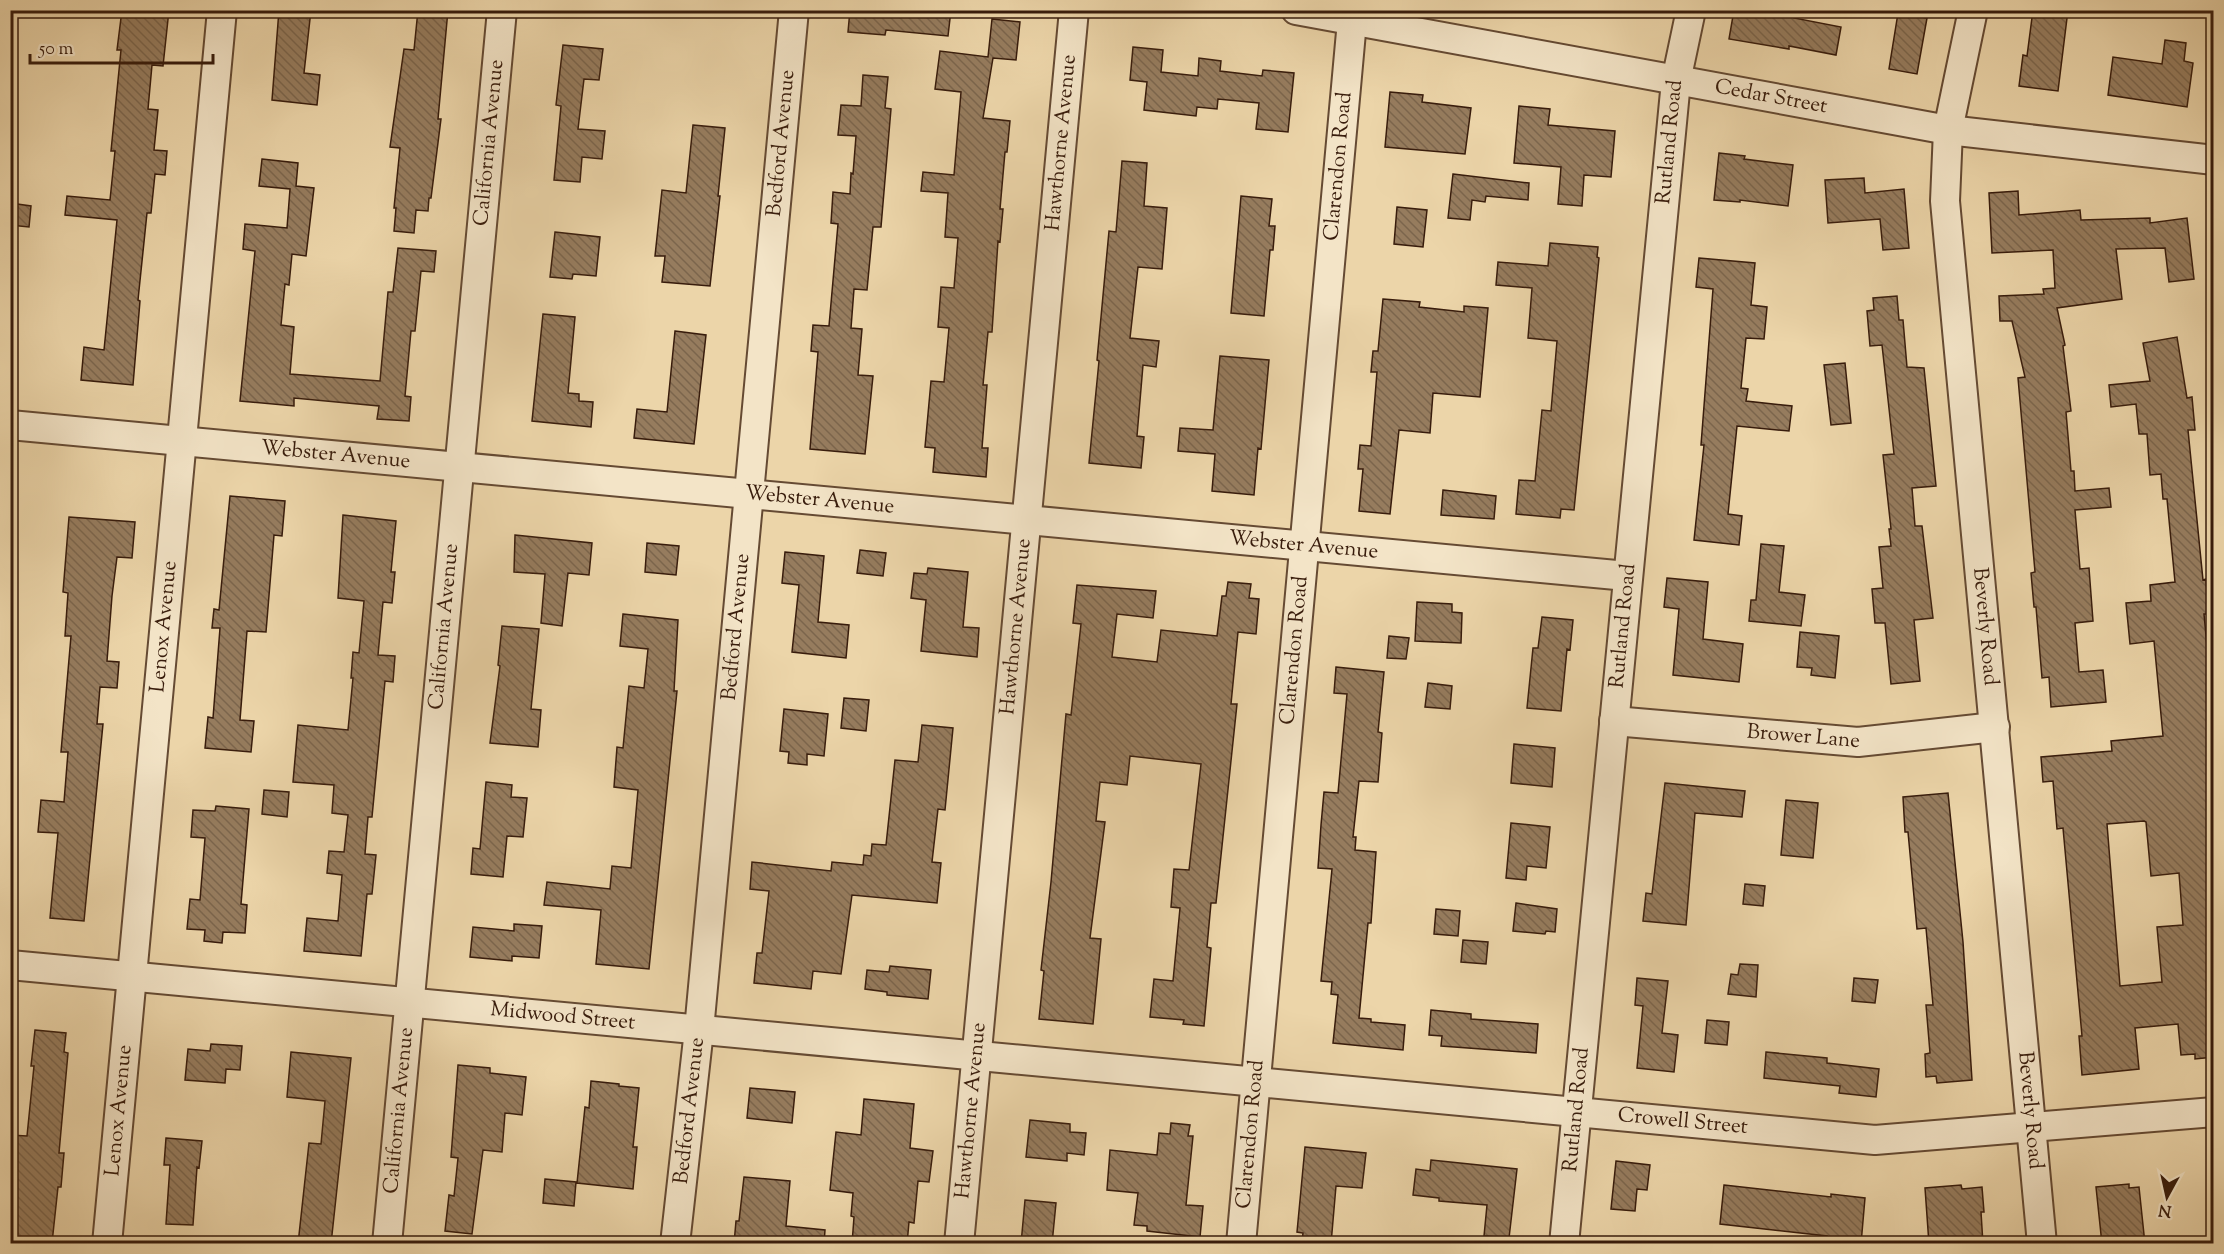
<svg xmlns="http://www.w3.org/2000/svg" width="2224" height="1254" font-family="'Sorts Mill Goudy',serif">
<defs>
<pattern id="building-back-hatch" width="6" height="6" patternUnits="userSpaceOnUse" patternTransform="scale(1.5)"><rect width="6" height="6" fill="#967c5e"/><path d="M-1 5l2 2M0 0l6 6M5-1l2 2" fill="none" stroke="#7b654c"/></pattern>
</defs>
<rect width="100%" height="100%" fill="#ecd5a9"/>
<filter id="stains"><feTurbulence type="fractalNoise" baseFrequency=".00333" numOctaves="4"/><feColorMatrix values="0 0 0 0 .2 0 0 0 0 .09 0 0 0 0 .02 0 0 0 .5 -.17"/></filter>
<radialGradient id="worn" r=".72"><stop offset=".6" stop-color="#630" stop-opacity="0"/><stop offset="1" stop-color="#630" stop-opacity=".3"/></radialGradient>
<!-- building -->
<path fill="url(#building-back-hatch)" stroke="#381c0c" stroke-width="1.5" fill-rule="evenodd" d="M122 10H169L163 66 152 65 148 109 158 110 154 150 167 151 165 175 155 174 151 213H147L138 300 140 301 133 385 81 380 84 347 104 350 117 220 65 215 67 196 110 200 115 151H111L121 50H117Z
M279 10H311L304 73 320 75 317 105 272 100Z
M418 10H448L438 119H441L431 198H429L428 211 416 210 414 233 394 231 396 208H394L400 148 390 147 404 49 414 50Z
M850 10H951L948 36 886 30 885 35 848 32Z
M1734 10H1795L1794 18 1841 27 1836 55 1789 46V49L1729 39Z
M2033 10H2068L2058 91 2019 86 2023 55 2027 56Z
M1898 13 1927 18 1917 74 1889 69Z
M992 19 1020 22 1016 60 993 58 983 118 1010 121 1007 152H1005L1000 209H1003L1000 242 998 241 992 332H988L983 385H987L982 448H988L986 477 933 472 935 448 925 447 931 381 944 382 949 328 938 327 941 287 954 288 958 238 945 237 948 193 921 191 923 172 954 175 961 92 935 89 940 51 988 57Z
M2165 40 2186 43 2184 61 2193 63 2187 107 2108 95 2113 57 2162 64Z
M563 45 603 49 599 80 584 79 578 129 605 131 602 159 582 157 580 182 554 180 561 106 556 105Z
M1133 47 1163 50 1161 72 1198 76 1199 58 1221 61 1220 71 1262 76 1263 70 1294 73 1288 132 1256 129 1259 103 1218 99 1217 109 1197 107 1196 116 1144 110 1147 82 1130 80Z
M863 75 888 77 885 108 891 109 881 227H873L867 290 854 289 851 328 862 329 858 375 873 376 865 454 810 449 818 352 811 351 813 325 829 326 838 224 831 223 833 192 850 194 851 173 853 174 856 136 838 135 841 105 861 106Z
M1390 92 1423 95 1422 102 1471 108 1465 154 1385 147Z
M1519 106 1550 109 1548 125 1615 131 1611 177 1584 175 1582 206 1558 204 1561 167 1514 163Z
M693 125 725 128 718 196H720L710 286 662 282 665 256H655L662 190 686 193Z
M1719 153 1745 156 1744 159 1793 165 1788 206 1740 200V202L1714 200Z
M262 159 298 163 296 186 314 188 306 256 292 254 289 285 285 284 281 325 294 327 290 374 380 381 388 292H393L398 248 436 251 434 272 421 271 415 331H411L405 396 411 397 409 421 377 419 379 406 294 398V406L240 401 255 251 243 249 245 224 287 228 290 189 259 186Z
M1122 161 1147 163 1144 206 1167 208 1162 269 1138 267 1130 338 1159 341 1156 367 1143 365 1137 436 1144 437 1141 468 1089 463 1099 361 1097 360 1109 231 1116 232Z
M1453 174 1529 183 1528 200 1486 196 1485 202 1472 200 1470 220 1448 218Z
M1864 178 1865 193 1904 189 1909 248 1883 250 1880 219 1828 223 1825 180Z
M2018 191 2019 215 2080 210 2081 220 2150 218V223L2187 218 2194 279 2169 282 2165 248 2116 249 2122 299 2057 308 2065 345 2063 346 2071 411 2066 412 2071 471H2074L2075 491 2109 488 2111 507 2075 510 2080 569 2089 568 2093 621 2075 623 2079 672 2103 670 2106 702 2051 707 2049 677 2042 678 2036 607H2034L2031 573 2035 572 2018 378 2025 377 2012 321H2000L1999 296 2044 294 2043 289 2055 288 2053 250 1992 253 1989 193Z
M1241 196 1272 199 1269 226H1275L1273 250H1270L1264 316 1231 313Z
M10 203 31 206 29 227 10 225Z
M1397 207 1427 210 1423 247 1394 244Z
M555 232 600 237 596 276 573 274 572 279 550 277Z
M1550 243 1598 247 1597 257 1599 258 1574 510 1561 509 1560 518 1516 514 1519 480 1535 481 1542 410 1551 411 1557 341 1528 338 1532 288 1496 285 1498 262 1548 266Z
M1699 258 1755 263 1751 305 1767 307 1764 339 1746 338 1741 388 1748 389 1746 401 1792 406 1789 431 1737 426 1728 514 1742 516 1739 545 1694 540 1704 445H1701L1713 289 1696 287Z
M1897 296 1899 320H1903L1907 367 1924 368 1936 486 1912 488 1915 526H1922L1933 618 1914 620 1920 681 1891 684 1885 623H1875L1872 589 1883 588 1879 547 1891 546 1889 529H1891L1883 455 1894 454 1882 345 1870 346 1867 311 1874 310 1873 298Z
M1383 299 1420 302 1419 307 1464 312V306L1488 308 1480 397 1433 393 1430 433 1399 430 1390 514 1359 511 1363 469H1358L1360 445 1371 446 1377 372H1371L1373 351H1378Z
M543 314 575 317 568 393 579 394V401L593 402 591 427 532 421Z
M675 331 706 335 694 444 634 438 637 409 667 412Z
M2177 337 2187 398 2192 397 2195 430H2188L2203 580 2206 579 2209 614H2204L2209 668H2214V1057L2195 1059V1054L2181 1055 2178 1024 2135 1028 2139 1069 2082 1075 2079 1036H2082L2063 828 2057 829 2053 781 2043 782 2041 757 2112 751 2111 741 2163 736 2154 641 2130 644 2126 603 2151 601 2150 585 2175 582 2167 499H2163L2161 474 2150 475 2147 434H2139L2136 404 2111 407 2109 385 2150 381 2143 343ZM2144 821 2146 822 2151 876 2179 873 2183 925 2157 927 2162 982 2120 986 2107 824Z
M1220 356 1269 360 1261 449 1258 448 1254 495 1212 491 1215 454 1178 451 1180 428 1213 430Z
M1845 363 1851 423 1831 425 1824 365Z
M1443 490 1496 496 1494 519 1441 515Z
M230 496 285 501 282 536 274 535 266 632 247 631 240 720 254 721 251 752 205 748 208 717 213 718 220 628H212L214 609 219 610Z
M343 515 396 521 391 572H395L392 603 383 602 378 655 395 656 393 682 385 681 372 817H368L365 854 376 855 372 894H367L361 956 304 951 307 918 338 921 342 875 327 873 329 851 344 852 348 815 332 813 334 785 293 782 298 725 348 730 353 678H351L353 652 359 653 364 601 338 598Z
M69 517 135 522 132 558 117 557 112 596 107 661 119 662 117 688 100 687 97 724H103L84 921 50 918 58 833 38 832 41 800 64 802 68 752H61L71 636H65L68 593 63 592Z
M515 535 592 543 589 575 568 573 562 626 541 623 545 574 514 572Z
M647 543 679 546 676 575 645 572Z
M1761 544 1784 546 1779 592 1805 595 1801 626 1749 621 1751 600H1756Z
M860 550 886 553 883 576 857 573Z
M785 552 824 556 818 622 849 625 846 658 792 652 799 585 782 583Z
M928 568 968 572 963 627 979 628 977 657 921 651 926 600 911 598 914 573 927 574Z
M1667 578 1708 582 1703 639 1743 644 1739 682 1673 675 1679 609 1664 607Z
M1228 582 1251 584 1249 598 1259 599 1256 634 1238 632 1231 704H1237L1216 903H1211L1207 947 1211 948 1204 1026 1183 1024 1184 1020 1150 1017 1154 979 1173 981 1180 908 1171 907 1174 869 1189 870 1201 764 1130 756 1127 785 1100 782 1096 821 1105 822 1090 938 1101 939 1093 1024 1039 1019 1044 971 1041 970 1051 882 1066 714 1071 715 1081 624 1073 623 1077 585 1156 591 1153 618 1117 614 1112 657 1157 662 1161 630 1217 636 1222 596H1226Z
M1417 602 1452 604V612L1462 613 1461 643 1415 641Z
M623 614 678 620 674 691H677L649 969 596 964 601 910 544 905 547 882 610 889 612 866 631 868 638 790 614 787 617 747 623 748 629 686 644 688 648 649 620 646Z
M1542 617 1573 620 1570 650 1567 649 1561 711 1527 708 1533 648H1538Z
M502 626 539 629 531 709 541 710 538 747 490 743 500 666 498 665Z
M1800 632 1839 636 1835 678 1811 675 1812 668 1797 667Z
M1389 636 1409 638 1406 659 1387 658Z
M1336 667 1384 672 1378 732 1382 733 1378 782 1359 781 1353 837H1356L1355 850 1376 852 1371 923H1368L1359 1018 1371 1019V1022L1405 1025 1403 1050 1333 1043 1338 995 1331 994 1332 982 1321 981 1332 869 1318 868 1321 825 1324 792 1338 793 1347 694 1334 693Z
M1428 683 1452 686 1450 709 1425 707Z
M844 698 869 700 866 731 841 728Z
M784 709 828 714 824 756 807 754V765L788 763 789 752 780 751Z
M922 725 953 728 945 810 938 809 932 862 941 863 937 903 852 895 841 974 813 971 811 989 754 983 757 953H762L769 891 750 889 752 862 831 871 832 862 863 865 864 855 871 856 872 844 886 845 895 760 918 762Z
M1514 744 1555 748 1552 787 1511 783Z
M486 782 512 785 511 797 527 798 523 837 507 836 503 877 471 874 473 848 480 849Z
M1665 783 1745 791 1742 817 1695 813 1686 925 1643 921 1646 893 1652 894Z
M264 790 289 792 287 817 262 814Z
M1948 793 1963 942 1972 1080 1937 1083 1936 1076 1926 1077 1925 1054 1930 1053 1926 1005H1933L1926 928 1917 929 1908 832H1905L1903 797Z
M1786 800 1818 803 1813 858 1781 855Z
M216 806 249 809 241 904 247 905 245 933 223 932 222 943 204 941 205 930 187 929 190 899 200 900 205 838 191 837 193 810 215 811Z
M1511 823 1550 827 1546 868 1527 866 1526 880 1506 878Z
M1745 884 1765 886 1763 906 1743 904Z
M1516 903 1557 909 1555 932 1546 931 1545 934 1513 931Z
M1436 909 1460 911 1458 936 1434 934Z
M514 924 542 926 539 958 512 956V961L470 957 473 927 514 931Z
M1463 940 1488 942 1486 964 1461 962Z
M1740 964 1758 965 1756 997 1728 994 1731 974 1738 975Z
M890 966 931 970 928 999 887 995V992L865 989 867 970 889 972Z
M1637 978 1668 981 1662 1033 1678 1035 1674 1072 1637 1068 1643 1006 1635 1005Z
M1854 978 1878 980 1875 1003 1852 1001Z
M1431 1010 1471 1014V1019L1538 1024 1536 1053 1441 1046 1442 1036 1429 1035Z
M1707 1020 1729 1022 1727 1045 1705 1043Z
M35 1030 66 1033 64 1052 68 1053 59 1153H64L61 1187H58L52 1243 10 1238V1205L16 1154H10V1135L27 1136 34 1066H31Z
M211 1044 242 1046 240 1070 226 1069 225 1083 185 1080 188 1049 210 1051Z
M291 1052 351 1058 331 1244H298L309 1143 321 1144 325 1101 287 1097Z
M1766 1052 1827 1058V1063L1879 1069 1876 1097 1839 1093 1840 1086 1764 1078Z
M458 1065 490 1068V1073L526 1077 522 1115 505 1113 502 1152 483 1150 472 1234 445 1231 449 1195 454 1196 458 1158 451 1157Z
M591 1081 619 1084V1086L639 1088 633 1147H637L633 1189 577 1183 585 1107 589 1108Z
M750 1088 795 1092 792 1123 747 1118Z
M864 1099 914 1104 910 1148 933 1151 929 1182 918 1181 914 1223 909 1222 907 1244H852L854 1217 851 1216 853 1193 830 1190 836 1132 861 1135Z
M1030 1120 1070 1124V1132L1086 1133 1084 1155 1067 1153V1161L1026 1157Z
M1171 1123 1190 1125 1188 1136H1193L1186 1205 1203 1206 1200 1237 1147 1231V1226L1134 1225 1138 1193 1107 1190 1110 1150 1157 1155 1159 1133 1170 1134Z
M166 1138 202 1141 199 1168 197 1167 193 1225 166 1224 170 1165H164Z
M1305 1147 1366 1153 1362 1188 1336 1186 1331 1244 1302 1241 1303 1233 1297 1232Z
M1431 1160 1517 1169 1509 1238 1484 1236 1487 1205 1439 1201V1198L1413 1195 1416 1169 1430 1171Z
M1616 1161 1650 1165 1647 1190 1637 1189 1635 1211 1611 1209Z
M744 1177 790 1181 786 1226 825 1230 824 1244H734L736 1221H739Z
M545 1179 576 1182 574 1206 543 1203Z
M2129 1184V1188L2139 1187 2145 1244H2102L2096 1187Z
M1724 1185 1831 1197V1194L1865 1198 1861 1244H1827V1236L1720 1224Z
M1961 1185 1962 1189 1982 1187 1984 1212H1981L1983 1244H1929L1925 1188Z
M1025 1200 1056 1203 1052 1244H1021Z"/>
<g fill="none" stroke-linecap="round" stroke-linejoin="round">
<!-- street casing -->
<g stroke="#654a33" stroke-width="32">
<g id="street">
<path id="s1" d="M1296 10 1948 130 2214 160"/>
<path id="s2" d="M1973 10 1948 130 1945 201 2042 1244"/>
<path id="s3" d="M10 425 1627 576"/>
<path id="s4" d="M1614 721 1858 742 1995 727"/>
<path id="s5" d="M10 965 1875 1140 2214 1112"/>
<path id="s6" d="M107 1244 222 10"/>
<path id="s7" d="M387 1244 502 10"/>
<path id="s8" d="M675 1244 699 1030 794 10"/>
<path id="s9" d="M959 1244 1074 10"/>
<path id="s10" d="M1241 1244 1352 21"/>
<path id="s11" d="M1564 1244 1676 81 1691 10"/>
</g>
</g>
<!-- street -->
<use href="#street" stroke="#f3e4c7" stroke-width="28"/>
</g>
<g text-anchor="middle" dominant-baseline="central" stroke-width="5" stroke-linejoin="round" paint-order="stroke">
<!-- street labels -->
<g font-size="21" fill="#381c0c" stroke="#f3e4c7">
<text stroke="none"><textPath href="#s1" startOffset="483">Cedar Street</textPath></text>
<text stroke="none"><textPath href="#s7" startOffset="1106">California Avenue</textPath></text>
<text stroke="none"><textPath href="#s8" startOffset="1106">Bedford Avenue</textPath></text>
<text stroke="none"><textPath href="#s9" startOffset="1106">Hawthorne Avenue</textPath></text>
<text stroke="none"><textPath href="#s11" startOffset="1107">Rutland Road</textPath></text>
<text stroke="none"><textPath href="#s10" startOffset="1082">Clarendon Road</textPath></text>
<text stroke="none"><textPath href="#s3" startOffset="327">Webster Avenue</textPath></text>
<text stroke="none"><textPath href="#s3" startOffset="813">Webster Avenue</textPath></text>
<text stroke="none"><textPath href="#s3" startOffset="1299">Webster Avenue</textPath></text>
<text stroke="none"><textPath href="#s11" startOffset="621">Rutland Road</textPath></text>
<text stroke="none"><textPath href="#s2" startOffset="621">Beverly Road</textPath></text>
<text stroke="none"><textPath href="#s6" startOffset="620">Lenox Avenue</textPath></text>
<text stroke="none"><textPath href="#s7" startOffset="620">California Avenue</textPath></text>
<text stroke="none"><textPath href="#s8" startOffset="620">Bedford Avenue</textPath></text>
<text stroke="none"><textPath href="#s9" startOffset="620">Hawthorne Avenue</textPath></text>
<text stroke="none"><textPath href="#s10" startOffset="596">Clarendon Road</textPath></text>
<text stroke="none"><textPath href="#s4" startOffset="190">Brower Lane</textPath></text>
<text stroke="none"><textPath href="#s5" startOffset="555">Midwood Street</textPath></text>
<text stroke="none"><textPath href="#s11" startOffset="135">Rutland Road</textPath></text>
<text stroke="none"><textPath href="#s2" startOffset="1107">Beverly Road</textPath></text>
<text stroke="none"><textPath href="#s6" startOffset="134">Lenox Avenue</textPath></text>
<text stroke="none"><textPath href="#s7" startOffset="134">California Avenue</textPath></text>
<text stroke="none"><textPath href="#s8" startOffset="134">Bedford Avenue</textPath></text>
<text stroke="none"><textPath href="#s9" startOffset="134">Hawthorne Avenue</textPath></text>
<text stroke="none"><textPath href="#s5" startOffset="1680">Crowell Street</textPath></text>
<text stroke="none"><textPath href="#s10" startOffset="110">Clarendon Road</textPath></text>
</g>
</g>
<!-- margin -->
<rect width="2224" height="1254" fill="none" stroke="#ecd5a9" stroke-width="36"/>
<rect x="12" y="12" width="2200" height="1230" fill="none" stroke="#381c0c" stroke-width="3"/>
<rect x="18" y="18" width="2188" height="1218" fill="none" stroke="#381c0c" stroke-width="1.5"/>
<!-- north arrow -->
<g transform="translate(2167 1197) rotate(188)" stroke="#f3e4c7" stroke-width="4.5" paint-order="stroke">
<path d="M0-4.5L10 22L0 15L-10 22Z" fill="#381c0c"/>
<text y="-9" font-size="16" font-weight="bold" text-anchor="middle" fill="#381c0c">N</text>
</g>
<!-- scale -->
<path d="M30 54v9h183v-9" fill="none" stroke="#381c0c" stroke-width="3"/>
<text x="39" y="54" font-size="18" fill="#381c0c" stroke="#f3e4c7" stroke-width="4.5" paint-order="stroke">50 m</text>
<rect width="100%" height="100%" filter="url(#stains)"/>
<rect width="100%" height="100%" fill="url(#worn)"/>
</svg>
